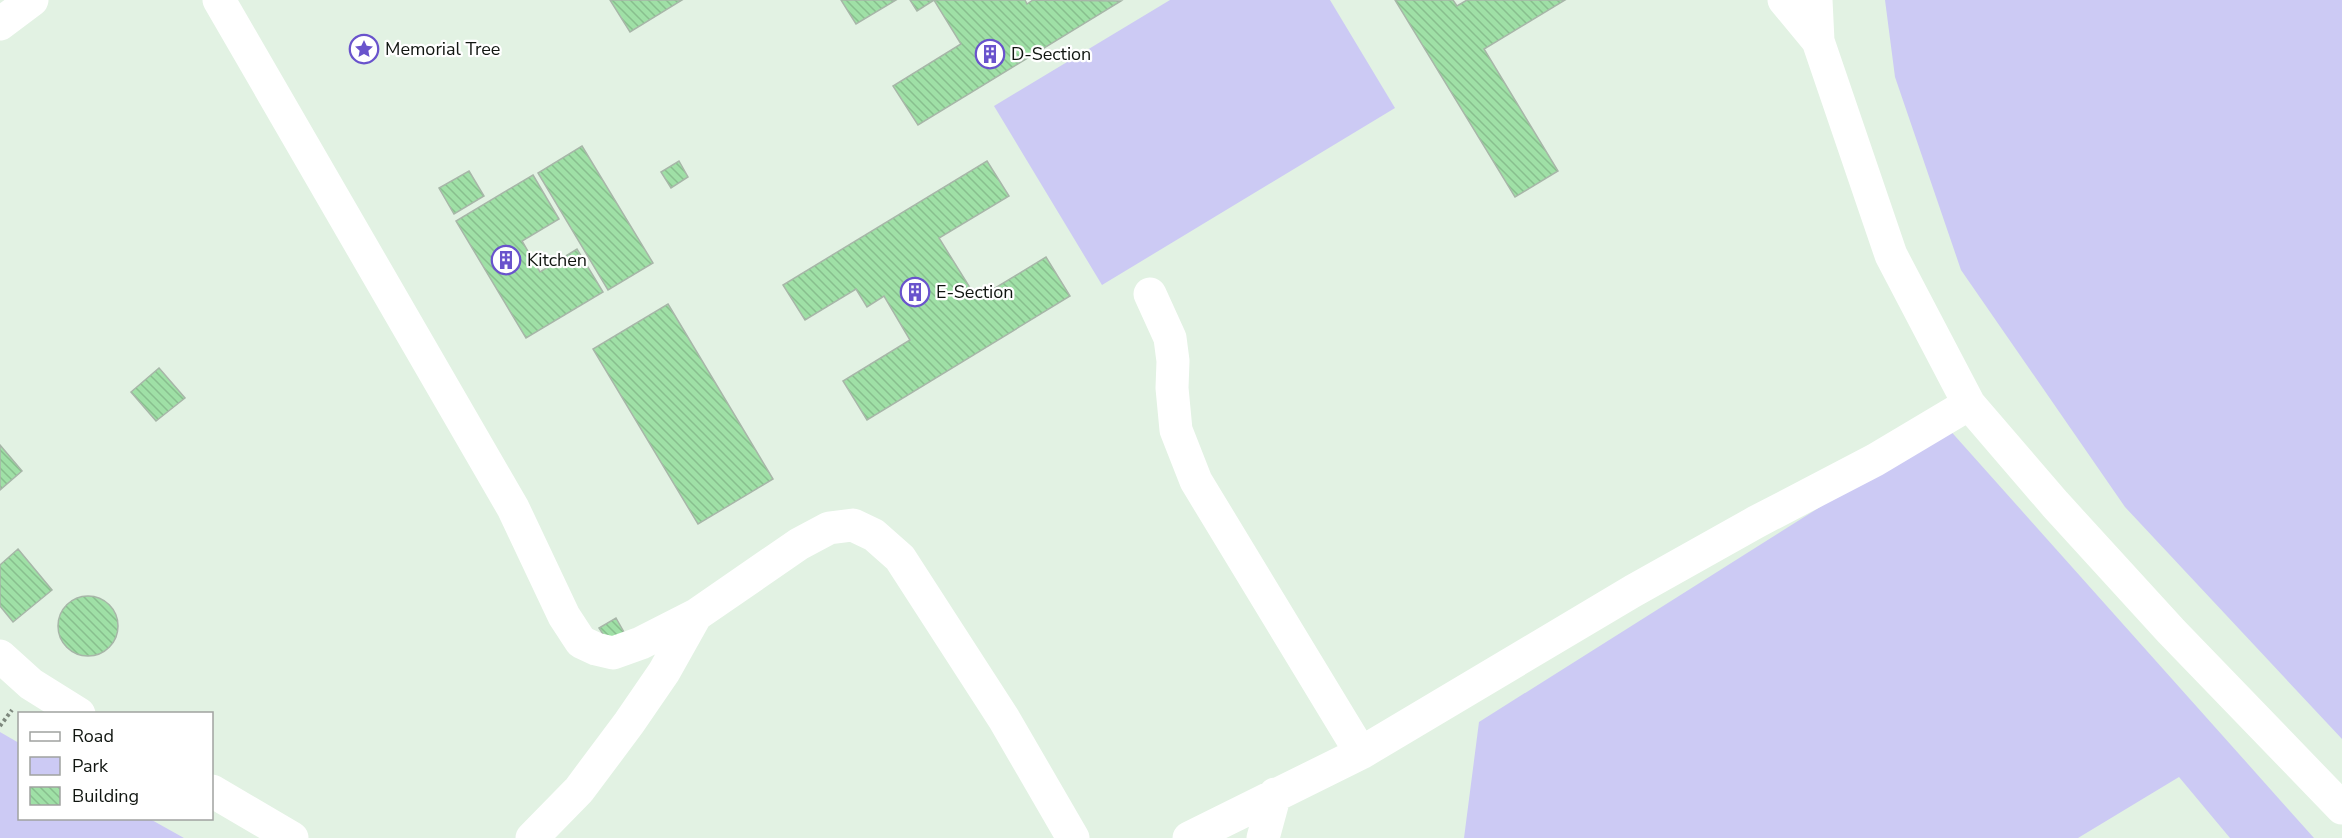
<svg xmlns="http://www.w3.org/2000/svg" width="2342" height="838" font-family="'Nunito Sans',sans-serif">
<defs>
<pattern id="building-back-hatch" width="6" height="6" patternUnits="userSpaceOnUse" patternTransform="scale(1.5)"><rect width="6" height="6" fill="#9fe0a6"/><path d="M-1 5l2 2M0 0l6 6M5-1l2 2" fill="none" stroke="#88bf8e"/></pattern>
</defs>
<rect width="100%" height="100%" fill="#e2f2e3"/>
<!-- green -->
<path fill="#cccaf4" d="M1170 0H1330L1395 108 1102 285 994 106Z
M1885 0H2342V739L2125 507 1961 270 1895 77Z
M1947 427 2314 838H2230L2179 777 2078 838H1464L1479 722Z
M0 732 19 743 20 818 150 819 184 838H0Z"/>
<!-- building -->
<path fill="url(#building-back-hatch)" stroke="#a7b6a8" stroke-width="1.5" d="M610 0H682L630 32Z
M841 0H896L856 24Z
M910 0H1025L1027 4 1033 0 1121 1 918 125 893 86 961 44 934 0 917 11Z
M1395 0H1453L1457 6 1467 0H1565L1484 49 1558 171 1515 197Z
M582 146 653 263 608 290 538 173Z
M679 161 688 177 671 188 661 172Z
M987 161 1009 196 939 238 977 299 1046 257 1070 296 867 420 843 381 910 340 884 296 867 307 856 289 805 320 783 285Z
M469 171 484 196 454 214 439 188Z
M533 175 559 219 522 241 540 272 577 249 603 292 526 338 456 221Z
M668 304 773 479 698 524 593 349Z
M159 368 185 398 156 421 131 392Z
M0 445 22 471 0 490Z
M18 549 52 590 13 622 0 606V565Z
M58 626a30 30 0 1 1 60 0a30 30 0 1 1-60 0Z
M616 618 625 634 609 643 599 628Z"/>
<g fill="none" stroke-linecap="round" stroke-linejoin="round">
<!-- path -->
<path stroke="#7e897e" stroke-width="4" stroke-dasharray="3 3" stroke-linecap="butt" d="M0 726 12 710"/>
<!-- minor -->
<path stroke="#fff" stroke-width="33" d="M219 0 513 508 564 616 581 642 596 649 613 653 641 643 696 615
M1784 0 1818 41
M1816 0 1818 41 1891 255 1969 404 2055 504 2171 631 2342 808
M0 24 32 0
M1150 294 1170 338 1173 361 1172 388 1176 430 1196 481 1361 753
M0 656 31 684 79 714
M212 791 292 838
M532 838 579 790 629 723 664 672 696 615 799 544 829 528 853 525 874 535 900 558 1004 719 1073 838
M1189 838 1361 753 1633 591 1756 522 1875 460 1969 404
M1263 838 1275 794"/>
</g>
<!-- icons -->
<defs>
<g id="sight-ring" transform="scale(1.5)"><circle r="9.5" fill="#fff" stroke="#6953cc" stroke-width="1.5"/><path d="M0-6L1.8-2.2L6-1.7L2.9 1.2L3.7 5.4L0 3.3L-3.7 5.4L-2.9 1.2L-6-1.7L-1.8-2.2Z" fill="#6953cc"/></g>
<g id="building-ring" transform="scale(1.5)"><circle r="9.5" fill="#fff" stroke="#6953cc" stroke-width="1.5"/><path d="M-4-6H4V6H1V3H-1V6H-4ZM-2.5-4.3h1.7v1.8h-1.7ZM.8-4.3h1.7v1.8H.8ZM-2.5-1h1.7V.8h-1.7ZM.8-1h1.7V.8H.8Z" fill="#6953cc"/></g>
</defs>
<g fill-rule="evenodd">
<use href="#sight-ring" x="364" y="49"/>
<use href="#building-ring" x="990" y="54"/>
<use href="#building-ring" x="506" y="260"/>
<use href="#building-ring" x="915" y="292"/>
</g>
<g text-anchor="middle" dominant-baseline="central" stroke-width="4.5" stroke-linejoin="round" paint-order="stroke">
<!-- poi labels -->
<g font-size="18" fill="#111611" stroke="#fff" text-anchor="start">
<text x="385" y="49">Memorial Tree</text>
<text x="1011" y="54">D-Section</text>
<text x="527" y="260">Kitchen</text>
<text x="936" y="292">E-Section</text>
</g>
</g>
<!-- legend -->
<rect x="18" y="712" width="195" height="108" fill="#ffffff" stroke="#a0a2a0" stroke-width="1.5"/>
<rect x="30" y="732" width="30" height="9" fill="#ffffff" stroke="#a0a2a0" stroke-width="1.5"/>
<text x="72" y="742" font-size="18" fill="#111611">Road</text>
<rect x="30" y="757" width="30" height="18" fill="#cccaf4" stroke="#a0a2a0" stroke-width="1.5"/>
<text x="72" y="772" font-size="18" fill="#111611">Park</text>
<rect x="30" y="787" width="30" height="18" fill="url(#building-back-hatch)" stroke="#a0a2a0" stroke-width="1.5"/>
<text x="72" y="802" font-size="18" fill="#111611">Building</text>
</svg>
